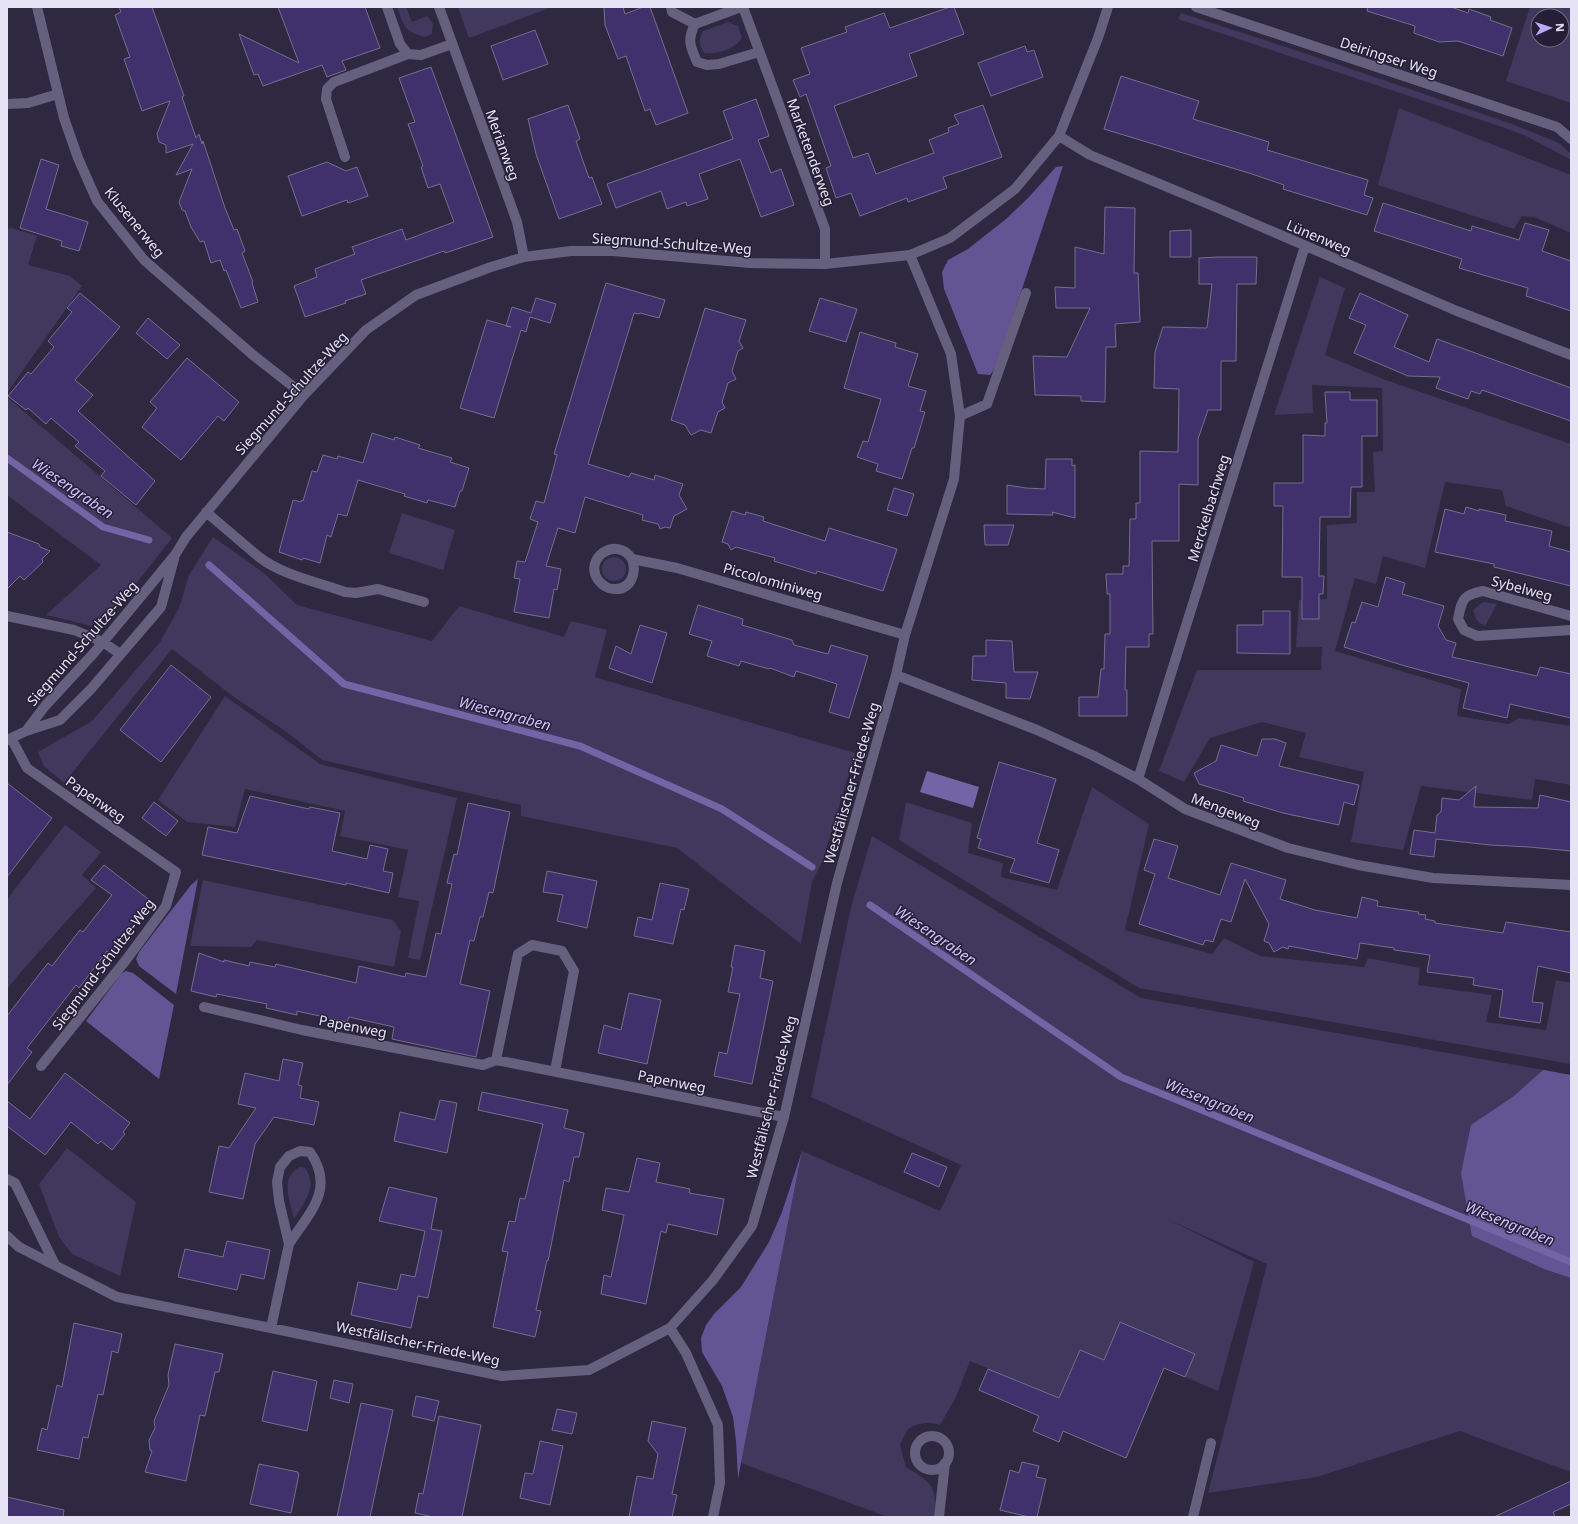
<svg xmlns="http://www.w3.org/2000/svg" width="1578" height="1524" font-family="'Noto Sans',sans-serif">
<rect width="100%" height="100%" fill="#2e2841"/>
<!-- green -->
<path fill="#40385d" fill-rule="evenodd" d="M397 7H406L412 22 427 16 433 23 432 34 425 37C404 31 404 27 397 7Z
M458 7H552L469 38Z
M1530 7H1571V103L1506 81ZM1538 16H1562V40H1538Z
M1181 13 1304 53 1512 124 1559 143 1571 154V160L1526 136 1502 127 1178 19Z
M728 22 738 26 742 37C737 49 716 55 704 53 699 44 698 40 703 31Z
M1399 108 1571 175V233L1534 217 1522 216 1514 229 1378 185Z
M12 228 37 236 28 265 70 276 82 286 7 393V229Z
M1320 277 1345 288 1325 355 1383 379 1571 444V528L1506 506 1502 490 1445 482 1425 568 1383 556 1376 584 1355 578 1335 651 1461 689 1457 716 1509 724 1519 718 1571 726V785L1535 779 1532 800 1421 786 1403 850 1351 842 1364 772 1299 757 1306 733 1262 722 1210 738 1184 782 1159 771 1197 670H1321L1322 647H1296L1299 600 1327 599V525L1357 523V492H1375L1373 452 1383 451 1382 388 1312 385 1313 413 1274 415Z
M7 397 172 538 124 599 91 626 46 615 101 565 7 495Z
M402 513 455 530 443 570 389 553Z
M213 537 264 573 297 605 432 641 459 606 564 637 571 621 607 630 595 677 855 753 823 860 812 882 801 944 677 848 521 816V805L322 760 288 733 234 697 172 649 64 783 44 766 38 752 92 721 160 642 179 608 189 575Z
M602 569a12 12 0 1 1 24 0a12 12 0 1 1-24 0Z
M1483 602 1497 604 1485 626C1477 622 1475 618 1473 610Z
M225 696 320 764 457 798 420 960 408 958 419 901 398 897 408 850 340 836 345 811 245 789 235 827 187 822 158 800Z
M1092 787 1149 824 1125 930 1212 954 1224 938 1260 956 1364 967 1368 958 1420 968 1418 985 1492 995 1486 1022 1546 1030 1556 980 1571 983V1064L1139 988 899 840 906 802 972 823 968 853 1003 863 1001 877 1057 890Z
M65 825 101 852 82 875 96 888 21 972 7 989V899Z
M872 836 1141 998 1571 1075V1472L1460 1431 1317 1477 1208 1493 1267 1264 1167 1219 1254 1262 1218 1391 1185 1377 1195 1354 1120 1323 1105 1361 1080 1350 1059 1398 970 1361 956 1397 940 1425C931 1421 913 1423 907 1431 904 1435 902 1441 900 1445L906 1467C931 1483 938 1485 934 1517H888L741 1463 802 1151 940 1211 961 1165 811 1097 851 907Z
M203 880 393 920 401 931 394 967 257 940 251 947 190 946Z
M67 1148 136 1202 120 1276 72 1254 59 1237 39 1184Z
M300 1167 305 1168C319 1187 304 1202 294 1219 290 1201 279 1177 300 1167Z"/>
<!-- forest -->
<path fill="#635494" d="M1063 166 996 367 990 375 978 374 944 289 942 272 948 260 968 249 1006 219 1028 198 1056 167Z
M198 879 176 994 139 966 136 959 139 952 191 885Z
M126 971 133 973 174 1005 159 1079 86 1021 121 974Z
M1543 1070 1571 1075V1278L1544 1269 1472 1236 1461 1173 1471 1125 1514 1096Z
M802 1151 741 1463 738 1479 736 1441 733 1417 722 1386 702 1352 701 1338 706 1325 714 1314 741 1287 769 1242 782 1212Z"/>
<!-- water -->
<path fill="#7364a5" d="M927 771 979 787 973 808 920 792Z"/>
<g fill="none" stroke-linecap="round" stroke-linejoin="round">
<!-- stream -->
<path stroke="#7364a5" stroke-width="7" d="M7 458 103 527 149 540
M209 565 344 684 580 746 722 809 812 867
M870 905 1121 1077 1571 1262"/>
</g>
<!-- building -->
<path fill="#40306c" stroke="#746f8c" d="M119 7H152L184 96 182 97 196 138 199 134 202 144 203 141 225 208 234 230 237 229 245 251 242 253 253 282 252 283 258 302 241 308 226 270 224 271 220 260 211 263 204 241 200 242 191 227 185 211 182 210 179 202 192 169 176 175 193 144 166 153V145L159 142 157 134 170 101 142 111 124 59 130 57 115 15 121 12Z
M278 7H365L380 48 342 61 346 70 327 77 322 65 263 86 258 74 254 75 239 34 299 63Z
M604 7H623L625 14 643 7H650L688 113 656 125 650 109 645 111 626 56 618 59 605 25Z
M950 7H954L964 34 909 54 917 76 834 106 853 158 868 153 876 174 934 153 929 140 949 132 948 128 959 124 954 115 983 105 1002 157 943 177 947 188 908 202 907 198 860 216 851 193 836 198 826 168 831 166 806 94 800 97 793 80 810 74 801 48 847 32 845 27 884 13 890 28Z
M1368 7H1451L1468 13 1469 9 1491 17 1490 20 1512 28 1503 56 1458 41 1439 42 1414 33 1415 26 1367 11Z
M535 30 548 64 503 80 491 46Z
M1025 46 1027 52 1034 50 1043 77 991 96 978 63Z
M431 67 493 237 445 253 444 251 361 280 366 294 345 301 346 303 305 317 294 286 317 277 315 269 355 254 352 247 402 229 406 240 454 222 440 184 428 188 421 167 423 166 408 124 415 122 399 78Z
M1121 76 1199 101 1193 119 1269 142 1267 150 1368 180 1364 195 1373 198 1367 215 1283 189 1284 185 1252 174 1104 129Z
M756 99 769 136 758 140 771 173 781 169 794 205 761 217 740 159 699 174 708 199 687 206 686 202 667 209 661 191 616 208 607 184 733 139 723 111Z
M568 105 580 139 576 141 589 178 592 177 602 204 559 219 536 154 528 119Z
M41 159 59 165 46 209 88 222 79 251 61 246 62 241 20 228Z
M327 162 346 171 357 167 368 196 348 203 347 200 302 216 288 176Z
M1383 203 1471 231 1472 226 1519 240 1525 223 1549 230 1542 251 1571 261V311L1526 296 1528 288 1459 268 1462 259 1374 231Z
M1105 207 1135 208 1134 273H1138L1140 322 1115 324 1116 347H1106L1105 402 1081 401V396L1035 395 1033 356 1067 357 1090 308H1056L1055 287 1075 288V247L1104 254Z
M1191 230V257H1170V231Z
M1218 257H1257L1256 284H1237L1236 361H1221V410H1208L1198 439V485L1179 484V541H1152L1153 634H1149V647H1126L1125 690H1127V716H1079V697H1098L1101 669H1104L1105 634H1110V594H1107L1106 574H1123V566H1129L1130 519H1136V503H1140V451L1178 452 1179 389 1154 388 1155 352 1163 327 1207 328 1212 284H1199V258Z
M606 283 665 300 659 318 640 313 639 314 634 313 588 464 629 477 631 473 654 480 655 475 683 484 679 495 687 509 674 516 670 528 665 527 660 529 658 524 642 520 643 515 585 497 575 533 558 528 546 566 561 569 557 590 554 589 549 618 514 612 520 579 514 578 517 561 525 562 538 522 530 519 536 501 544 503 557 455 554 454Z
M80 293 120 327 75 380 93 395 78 411 155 481 136 505 101 476 105 471 75 446 79 442 51 418 46 424 28 408 26 410 8 396 28 372 31 374 54 347 48 341 72 312 67 308Z
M1360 293 1408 315 1394 347 1429 362 1437 339 1571 388V421L1482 390 1480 394 1471 391 1468 399 1436 388 1440 377 1408 376 1354 353 1366 325 1349 318Z
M536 298 556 304 550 323 530 317 526 332 521 330 494 418 460 408 487 320 511 327 506 326 512 307 531 313Z
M820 298 857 309 846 342 809 331Z
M705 308 746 320 739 341 743 348 738 351 732 371 736 379 728 383 722 402 725 408 718 412 711 433 701 430 691 435 685 425 671 420Z
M148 318 180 345 167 359 136 333Z
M860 332 896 343 895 347 918 354 908 386 926 391 920 411 925 412 914 448H912L902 479 876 471 878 464 857 457 863 441 868 442 881 399 844 388Z
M187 358 239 402 224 421 218 416 181 460 142 427 157 408 150 402Z
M1325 392H1350V400H1377V436H1362V487H1351L1350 517H1320L1319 576H1324L1323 594H1319V619H1302V577H1282L1283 506H1274V483H1303V435L1325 436V423H1327Z
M372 433 394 440 395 437 420 445 418 448 452 458 450 462 469 468 462 491H460L455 507 428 500 427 503 404 496 405 494 358 480 347 516 338 514 331 537 327 535 320 563 303 558 302 560 279 552 293 500 301 502 302 500 303 501 312 471 317 472 323 455 337 459 338 456 363 463Z
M1046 459H1072V466L1075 465V518L1052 512 1053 515 1007 514V485L1026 488 1045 489Z
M894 488 914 494 907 516 887 510Z
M1466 507 1479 511V509L1506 515 1505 521 1552 531 1549 546 1571 552V586L1494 567V564L1435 552 1445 509 1464 514Z
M732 511 745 515 746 512 764 517 763 521 825 541 829 528 897 549 883 591 817 571 816 574 774 561 775 558 736 547 731 550 728 544 722 542Z
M984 525H1014L1008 545H985Z
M7 532 39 544 40 547 50 551 42 559 43 562 24 580 20 576 7 589Z
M1386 577 1405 583 1402 594 1444 606 1438 626 1446 640 1456 643 1452 657 1537 676 1540 667 1571 674V718L1510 704 1507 718 1463 708 1469 683 1405 666 1344 647 1352 622 1355 623 1362 602 1378 607Z
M698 605 743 619 742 625 792 640 794 645 828 654 831 645 868 656 849 718 829 712 837 684 796 671 794 677 770 668 769 669 741 661 739 666 707 656 712 641 689 634Z
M1263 611H1290V654L1237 653V625H1263Z
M640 625 667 633 652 683 609 668 616 646 631 654Z
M986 640 1012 641 1014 672H1038L1030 699 1006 698V683L972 680 973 656H986Z
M171 665 211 697 161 762 120 730Z
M1262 739H1275L1286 743 1279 766 1359 785 1354 805 1344 802 1339 825 1283 813 1243 801 1244 798 1199 784 1194 773 1216 761 1221 745 1257 756Z
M999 762 1056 779 1037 843 1059 850 1049 883 1010 872 1015 859 978 848 981 839 977 838Z
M7 783 52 818 7 877Z
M1476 786 1474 807 1538 808 1540 795 1571 802V851L1529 847 1490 845 1436 839 1434 857 1410 854 1414 830 1435 833 1437 815 1441 812 1442 798 1459 800Z
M250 796 309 809 310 807 340 813 332 851 367 859 370 845 388 849 383 871 393 873 389 893 346 883V885L202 855 208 827 237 833Z
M154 802 178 821 166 836 142 818Z
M468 803 510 812 493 893 489 892 483 917H480L474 941 470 940 460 984 490 991 476 1057 392 1039 394 1027 349 1017 347 1022 297 1011V1015L266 1008 267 1004 217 994 216 997 191 991 199 953 224 962V960L249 966 250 962 275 967 276 964 356 983 359 966 405 977 406 973 426 977 436 933 441 934 452 884 447 883 454 854 457 855Z
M1154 839 1178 846 1168 878 1220 895 1231 863 1286 880 1280 899 1315 910 1357 918 1362 897 1378 901 1377 906 1419 912 1418 914 1426 915 1425 919 1435 921V923L1503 933 1506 922 1571 932V973L1538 966 1532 1002 1543 1003 1540 1023 1499 1017 1503 990 1473 985 1474 978 1427 972 1430 955 1394 950V948L1360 943 1357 959 1289 946 1288 949 1283 947 1274 952 1269 943 1264 941 1269 924 1245 879 1231 922 1221 919 1213 942 1205 940 1203 945 1139 924 1155 874 1144 870Z
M104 865 152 902 110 954 107 951 79 988 76 985 27 1048 32 1052 7 1085V1016L48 963 52 966 80 930 83 932 112 895 91 880Z
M547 871 597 881 587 928 557 921 563 895 543 892Z
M660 883 689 889 684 910 681 909 673 944 634 936 638 917 652 920Z
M735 945 765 951 760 978 773 981 752 1084 714 1076 719 1052 727 1054 740 994 728 992 733 967H731Z
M629 993 661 1000 647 1064 598 1053 604 1025 621 1030Z
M283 1059 303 1063 298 1085 302 1086 300 1098 319 1102 314 1125 274 1117 255 1144 243 1199 209 1192 219 1146 229 1148 256 1108 238 1104 245 1073 279 1081Z
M65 1073 130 1123 123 1132 125 1134 112 1150 101 1141 98 1144 71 1122 45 1155 7 1126V1101L30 1119Z
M482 1092 568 1110 564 1128 584 1133 579 1157H574L569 1182 564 1180 548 1261 547 1260 536 1310 541 1311 535 1337 493 1327 508 1252 502 1251 509 1221 515 1222 520 1198 525 1199 543 1124 478 1110Z
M440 1100 457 1103 447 1153 394 1141 400 1112 435 1120Z
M912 1153 947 1167 939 1187 904 1172Z
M637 1158 660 1163 656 1182 690 1189 689 1193 724 1199 717 1235 668 1224 666 1233 661 1231 646 1304 601 1294 604 1275 611 1277 624 1215 602 1210 606 1188 629 1192Z
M389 1187 437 1198 431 1229 442 1231 428 1298 418 1296 411 1328 351 1315 358 1282 397 1290 401 1274 415 1277 425 1231 379 1221Z
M227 1241 270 1250 264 1279 241 1274 237 1290 178 1277 185 1249 223 1257Z
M1120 1322 1195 1354 1185 1377 1164 1368 1126 1458 1063 1431 1059 1442 1033 1431 1039 1416 979 1390 988 1369 1059 1398 1080 1350 1104 1360Z
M74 1323 122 1334 118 1353 112 1351 103 1395 98 1394 88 1438 83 1437 79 1459 37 1450 42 1428 47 1430 57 1385 62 1387Z
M175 1344 223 1354 219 1372H215L205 1416 200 1415 186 1481 145 1472 152 1451 150 1450 149 1440 155 1428 154 1421 169 1385 168 1375Z
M273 1371 317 1381 307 1431 262 1421Z
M334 1380 353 1384 349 1403 330 1398Z
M416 1396 439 1401 434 1421 412 1416Z
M361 1403 393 1410 370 1517H337Z
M557 1409 577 1413 572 1434 552 1430Z
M439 1416 481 1425 462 1517H433L415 1513 419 1493 423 1494Z
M652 1421 686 1428 672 1494 677 1495 672 1517H629L637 1476 653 1479 658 1454 648 1441Z
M540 1441 563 1446 550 1505 520 1498 525 1473 533 1474Z
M1022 1462 1039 1466 1036 1477 1046 1479 1037 1517H1029L1000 1510 1010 1470 1019 1473Z
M259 1464 298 1472V1474H299L291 1513 250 1504Z
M1571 1481V1504L1553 1512 1555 1517H1494Z
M7 1497 64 1510 63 1517H7Z"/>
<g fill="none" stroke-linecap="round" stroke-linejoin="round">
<!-- minor -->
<path stroke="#65607d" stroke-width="10" d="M37 7 64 118 78 158 97 201 144 260 253 355 304 395
M387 7 400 44 408 54 421 55 452 44
M439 7 517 222 524 257
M671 7 672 12 695 24
M741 7 695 24C687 40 690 46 697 62L707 65 719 64 759 52
M743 7 825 229V264
M1196 7 1557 127 1571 139
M7 104 28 103 58 94
M1059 136 1090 155 1213 206 1457 311 1571 355
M345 157 326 99 327 89 334 82 408 54
M960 416 987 404 1026 293
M206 512 259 557C282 575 317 582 345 592L356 593 378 589 424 602
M632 559C617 535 583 558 598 580 602 585 607 589 614 589 631 590 637 573 632 559L677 568 905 635
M7 616 74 630 103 642 120 654
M1571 616 1483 591C1462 595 1462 600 1458 619L1464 630 1477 636 1571 630
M896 675 1037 730 1094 756 1138 779 1185 809 1288 848 1358 865 1433 878 1571 885
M26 731 45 706 93 654 143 594 175 555 186 537 304 395 366 330 416 295 491 267 524 257 571 251H613L750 263 825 264 910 255 950 238 1015 189 1059 136 1098 38 1108 7
M11 738 27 768 176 872 166 906 126 960 41 1066
M7 740 26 731 60 720 91 689 161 607 174 559
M1138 779 1305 246
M204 1007 302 1030 483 1065 496 1060 784 1117
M496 1060 518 954 532 945 562 951 574 971 555 1071
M7 1179 15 1183 55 1265
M7 1236 19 1247 117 1297 271 1328 502 1376 589 1370 670 1328 713 1280 752 1226 784 1117 837 883 896 675 905 635 954 479 960 416 951 354 910 255
M271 1328 289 1244 279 1201 277 1182 280 1167 289 1156 300 1151 310 1152C336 1189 309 1213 289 1244
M670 1328 686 1353 718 1425 720 1483 713 1517
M915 1453a17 17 0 1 1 34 0a17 17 0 1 1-34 0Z
M939 1517 945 1463
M1193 1517 1211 1443"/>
</g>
<g text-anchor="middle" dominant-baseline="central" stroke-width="3" stroke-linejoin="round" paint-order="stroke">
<!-- street labels -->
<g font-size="14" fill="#e6e3f4" stroke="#241f36">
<text transform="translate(1389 57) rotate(18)">Deiringser Weg</text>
<text transform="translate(503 145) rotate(70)">Merianweg</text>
<text transform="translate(811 152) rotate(70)">Marketenderweg</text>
<text transform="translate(135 222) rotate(51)">Klusenerweg</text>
<text transform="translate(1319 237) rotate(23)">Lünenweg</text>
<text transform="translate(672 243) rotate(4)">Siegmund-Schultze-Weg</text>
<text transform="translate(291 393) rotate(-48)">Siegmund-Schultze-Weg</text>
<text transform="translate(1208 508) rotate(-73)">Merckelbachweg</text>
<text transform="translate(773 581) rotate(16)">Piccolominiweg</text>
<text transform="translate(1522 588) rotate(15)">Sybelweg</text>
<text transform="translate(82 643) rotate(-49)">Siegmund-Schultze-Weg</text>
<text transform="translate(851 783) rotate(-74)">Westfälischer-Friede-Weg</text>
<text transform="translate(96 799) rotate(35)">Papenweg</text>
<text transform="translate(1226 810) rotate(21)">Mengeweg</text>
<text transform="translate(103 964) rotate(-53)">Siegmund-Schultze-Weg</text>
<text transform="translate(353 1026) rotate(11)">Papenweg</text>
<text transform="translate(672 1081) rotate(11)">Papenweg</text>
<text transform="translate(771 1097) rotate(-76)">Westfälischer-Friede-Weg</text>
<text transform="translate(418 1343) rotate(12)">Westfälischer-Friede-Weg</text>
</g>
<!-- water labels -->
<g font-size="15" font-style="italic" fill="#ccc1fa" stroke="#241f36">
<text transform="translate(73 488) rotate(34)">Wiesengraben</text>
<text transform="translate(505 713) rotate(15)">Wiesengraben</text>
<text transform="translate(936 935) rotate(34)">Wiesengraben</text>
<text transform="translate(1210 1100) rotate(22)">Wiesengraben</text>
<text transform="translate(1510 1223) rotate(22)">Wiesengraben</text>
</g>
</g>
<!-- border -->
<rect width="1578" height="1524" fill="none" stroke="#e6e3f4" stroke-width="16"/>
<!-- north arrow -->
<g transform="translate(1550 28) rotate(87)"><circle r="19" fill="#241f36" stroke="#726d82"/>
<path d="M0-3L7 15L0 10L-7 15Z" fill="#baaaf6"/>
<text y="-6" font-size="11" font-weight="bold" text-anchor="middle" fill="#e6e3f4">N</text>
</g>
</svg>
